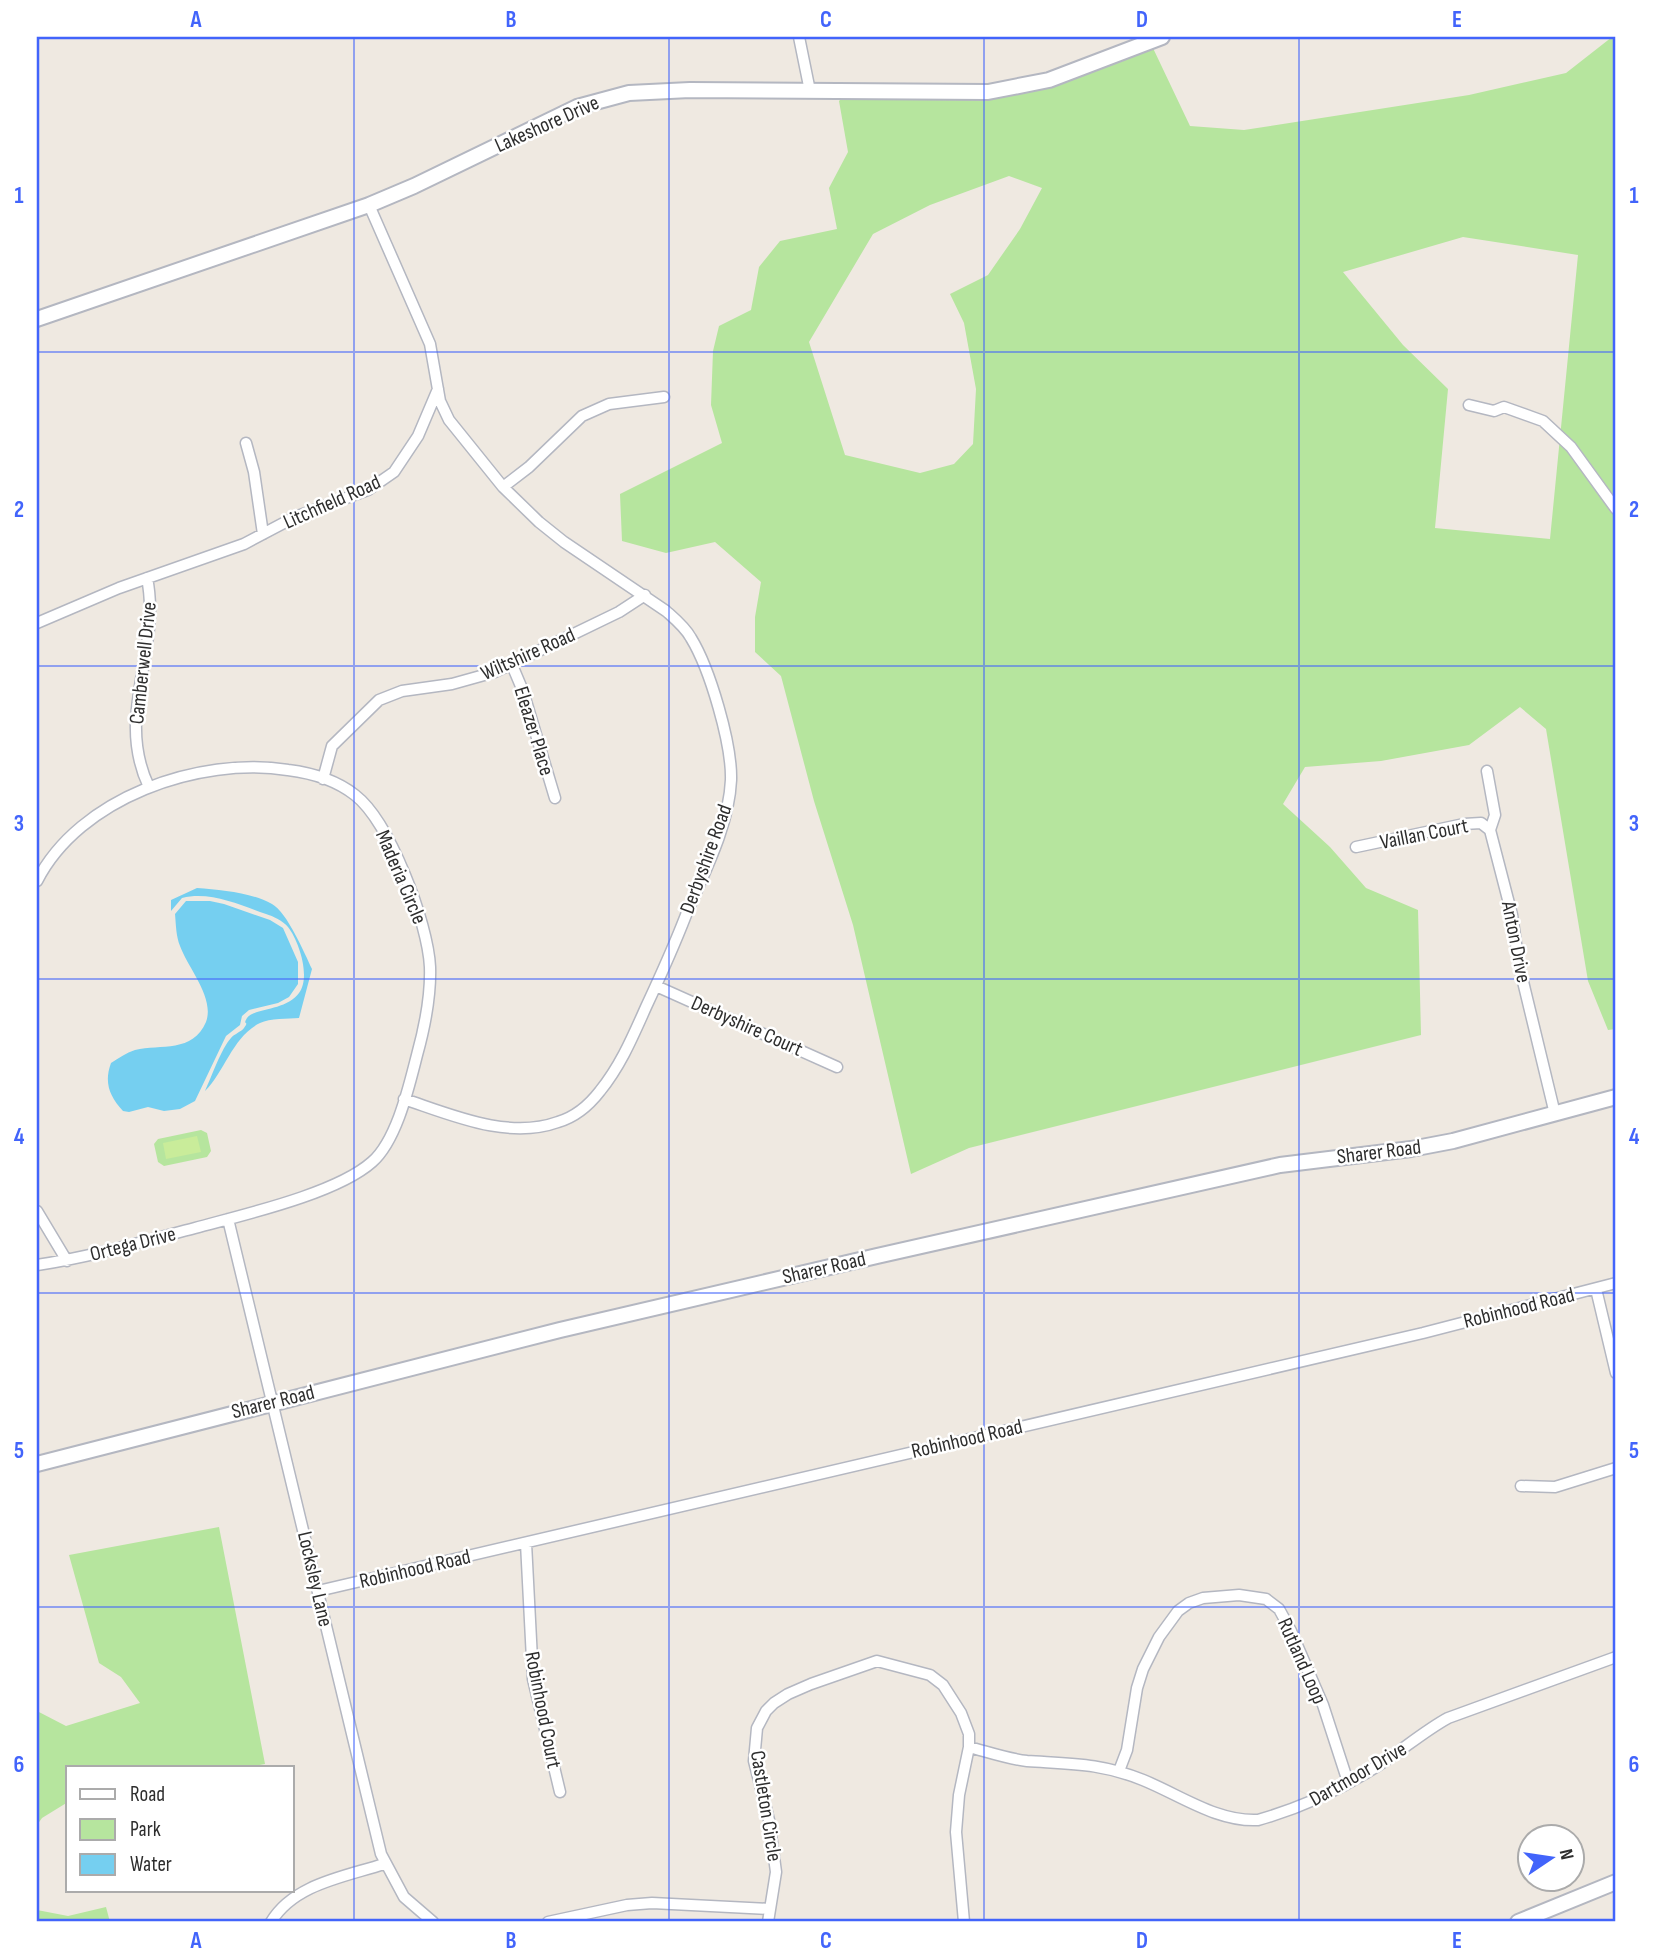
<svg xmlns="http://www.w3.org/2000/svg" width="1653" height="1959" font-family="'Sofia Sans Condensed',sans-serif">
<rect width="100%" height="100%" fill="#efe9e1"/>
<!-- green -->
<path fill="#b6e59e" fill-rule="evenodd" d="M1612 37H1616V1029L1608 1030 1588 981 1546 729 1520 707 1469 745 1381 761 1305 767 1283 804 1330 847 1366 888 1418 910 1421 1035 969 1148 911 1174 853 925 814 801 781 676 755 652V617L761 582 715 542 666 553 622 541 620 494 722 443 711 405 713 351 719 326 751 310 759 267 780 241 837 229 829 188 848 152 839 101 843 97H971L1152 46 1190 126 1244 130 1469 95 1566 73ZM1009 176 1042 188 1020 229 988 275 950 294 964 323 976 389 973 444 954 464 920 473 845 455 809 342 873 234 930 205ZM1463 237 1578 255 1550 539 1435 528 1448 389 1403 345 1343 272Z
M201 1130 207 1133 211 1151 207 1157 164 1166 158 1162 154 1144 158 1139Z
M219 1527 265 1764 242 1768H68V1802L42 1818 37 1825V1711L66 1726 140 1703 121 1677 99 1663 69 1555Z
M106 1907 110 1922H37V1910L68 1916Z"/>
<!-- pitch -->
<path fill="#c9ec9a" d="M197 1136 201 1152 166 1159 163 1143Z"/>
<!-- water -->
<path fill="#75cff0" d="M197 888C221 890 250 892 272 904 287 912 305 954 312 969L299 1018C288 1019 270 1018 260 1023 233 1036 225 1071 205 1091 212 1076 221 1049 231 1038 234 1034 241 1032 244 1028 250 1020 242 1026 247 1018 254 1008 286 1011 299 993 311 977 299 941 288 927 283 921 273 916 266 914 239 905 211 891 182 898L171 911V900Z
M186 901H210L224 904 270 920 283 928 298 962V984L289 997 278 1003 249 1010 242 1016 240 1025 226 1036 195 1101 180 1109 164 1111 148 1107 129 1112 123 1111C109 1096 104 1082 111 1063 119 1058 126 1053 135 1050 161 1044 193 1053 206 1022 215 998 188 968 180 946 176 936 176 925 175 914Z"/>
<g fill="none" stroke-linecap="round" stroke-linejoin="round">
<!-- street casing -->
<g stroke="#b4b7c1" stroke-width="13">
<path id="street" d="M799 37 810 91
M369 205 430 344 440 401 449 420 503 487 539 522 564 542 666 611C675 619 685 627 691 638 710 669 732 744 731 780 729 826 704 873 686 915 674 946 660 977 646 1007 633 1036 621 1065 600 1091 590 1104 575 1117 558 1122 508 1140 452 1115 404 1099
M1469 405 1494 411 1504 407 1543 421 1571 447 1616 509
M246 443 254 472 263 534
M503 487 529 467 582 416 609 404 664 397
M147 578C162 651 114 714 149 787
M37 623 119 588 244 544 295 517 368 490 394 472 418 436 438 389
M512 665 523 691 555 798
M1487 771 1495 815 1490 830 1512 915 1519 965 1555 1114
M323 779 332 746 379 700 402 691 452 684 495 672 619 612 645 595
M1356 847 1464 824 1481 823 1490 830
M37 881C79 798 199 756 288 770 312 773 336 780 355 795 390 822 428 923 430 967 431 997 425 1026 417 1055 409 1086 397 1140 372 1162 336 1194 242 1215 195 1228 142 1242 90 1257 37 1265
M656 986 837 1067
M37 1211 67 1261
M228 1219 381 1854 404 1897 433 1922
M1596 1289 1616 1373
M1521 1486 1555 1487 1616 1468
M526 1543 533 1679 560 1792
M318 1591 1423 1333 1616 1283
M969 1747C988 1752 1008 1759 1027 1761 1071 1764 1101 1763 1143 1780 1180 1795 1217 1822 1258 1820 1304 1807 1346 1787 1385 1761 1406 1747 1426 1730 1448 1718L1616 1657
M1119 1771 1127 1750 1137 1688 1143 1669 1159 1637 1178 1611 1189 1603 1203 1598 1239 1595 1266 1599 1279 1609 1291 1631 1323 1705 1348 1782
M271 1922C294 1884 344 1877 384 1864
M548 1922 627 1905 652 1903 770 1909
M768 1922 776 1872 769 1820 754 1761 757 1728 766 1711 774 1703 788 1694 811 1684 877 1661 930 1675 943 1685 961 1713 969 1734V1747L959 1795 956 1832 964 1922"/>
</g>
<!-- secondary casing -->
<g stroke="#b4b7c1" stroke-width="18">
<path id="secondary" d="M37 319 369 205 414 186 577 107 629 93 690 90 988 92 1049 80 1162 37
M37 1464 560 1330 877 1256 1280 1165 1411 1149 1453 1141 1616 1097
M1518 1922 1616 1882"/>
</g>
<!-- street -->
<use href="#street" stroke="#fff" stroke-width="10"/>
<!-- secondary -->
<use href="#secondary" stroke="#fff" stroke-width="14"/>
</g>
<!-- grid -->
<path fill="none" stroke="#4264fb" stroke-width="2" stroke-opacity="0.55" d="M354 37V1922M669 37V1922M984 37V1922M1299 37V1922M37 352H1616M37 666H1616M37 979H1616M37 1293H1616M37 1607H1616"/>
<g text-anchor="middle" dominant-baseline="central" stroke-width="5" stroke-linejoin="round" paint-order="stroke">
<!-- street labels -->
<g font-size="21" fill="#2e2e2e" stroke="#fff">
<text transform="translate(547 124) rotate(-24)">Lakeshore Drive</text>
<text transform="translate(332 502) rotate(-24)">Litchfield Road</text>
<text transform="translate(528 654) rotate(-24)">Wiltshire Road</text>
<text transform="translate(143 663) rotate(-84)">Camberwell Drive</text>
<text transform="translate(534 731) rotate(73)">Eleazer Place</text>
<text transform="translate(1424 834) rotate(-11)">Vaillan Court</text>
<text transform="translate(706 859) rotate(-70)">Derbyshire Road</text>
<text transform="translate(401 877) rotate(67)">Maderia Circle</text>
<text transform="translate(1516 942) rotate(79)">Anton Drive</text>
<text transform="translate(747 1026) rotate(24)">Derbyshire Court</text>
<text transform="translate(1379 1152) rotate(-7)">Sharer Road</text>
<text transform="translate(133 1244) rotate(-14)">Ortega Drive</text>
<text transform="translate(824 1268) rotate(-13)">Sharer Road</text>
<text transform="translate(1519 1308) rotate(-14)">Robinhood Road</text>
<text transform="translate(273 1402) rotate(-14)">Sharer Road</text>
<text transform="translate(967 1439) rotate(-13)">Robinhood Road</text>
<text transform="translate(415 1569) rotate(-13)">Robinhood Road</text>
<text transform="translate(315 1579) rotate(77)">Locksley Lane</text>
<text transform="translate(1302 1661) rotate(66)">Rutland Loop</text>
<text transform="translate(543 1710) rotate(79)">Robinhood Court</text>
<text transform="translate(1358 1774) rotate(-30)">Dartmoor Drive</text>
<text transform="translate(766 1806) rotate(81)">Castleton Circle</text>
</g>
</g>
<!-- border -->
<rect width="1653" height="1959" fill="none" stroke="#ffffff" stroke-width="77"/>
<!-- legend -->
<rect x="66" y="1766" width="228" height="126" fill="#ffffff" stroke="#ababab" stroke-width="2"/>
<rect x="80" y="1789" width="35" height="10" fill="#ffffff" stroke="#ababab" stroke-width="2"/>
<text x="130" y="1801" font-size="21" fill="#2e2e2e">Road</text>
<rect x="80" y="1819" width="35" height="21" fill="#b6e59e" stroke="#ababab" stroke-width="2"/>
<text x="130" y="1836" font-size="21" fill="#2e2e2e">Park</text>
<rect x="80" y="1854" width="35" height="21" fill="#75cff0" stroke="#ababab" stroke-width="2"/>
<text x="130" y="1871" font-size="21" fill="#2e2e2e">Water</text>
<!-- north arrow -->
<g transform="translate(1551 1858) rotate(77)"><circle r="33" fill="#ffffff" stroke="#ababab" stroke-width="2"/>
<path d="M0-5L12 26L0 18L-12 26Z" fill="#4264fb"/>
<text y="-10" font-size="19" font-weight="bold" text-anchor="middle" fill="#2e2e2e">N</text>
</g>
<rect x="38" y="38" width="1576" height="1882" fill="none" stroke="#4264fb" stroke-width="2.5"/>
<g font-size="23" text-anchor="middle" font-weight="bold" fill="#4264fb">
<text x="196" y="27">A</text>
<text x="511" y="27">B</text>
<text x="826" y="27">C</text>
<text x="1142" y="27">D</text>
<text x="1457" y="27">E</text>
<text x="19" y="203">1</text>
<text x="1634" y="203">1</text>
<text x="19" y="517">2</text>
<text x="1634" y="517">2</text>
<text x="19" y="831">3</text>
<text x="1634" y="831">3</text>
<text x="19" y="1144">4</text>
<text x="1634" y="1144">4</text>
<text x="19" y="1458">5</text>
<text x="1634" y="1458">5</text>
<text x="19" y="1772">6</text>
<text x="1634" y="1772">6</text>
<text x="196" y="1948">A</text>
<text x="511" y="1948">B</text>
<text x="826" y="1948">C</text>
<text x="1142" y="1948">D</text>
<text x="1457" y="1948">E</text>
</g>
</svg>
